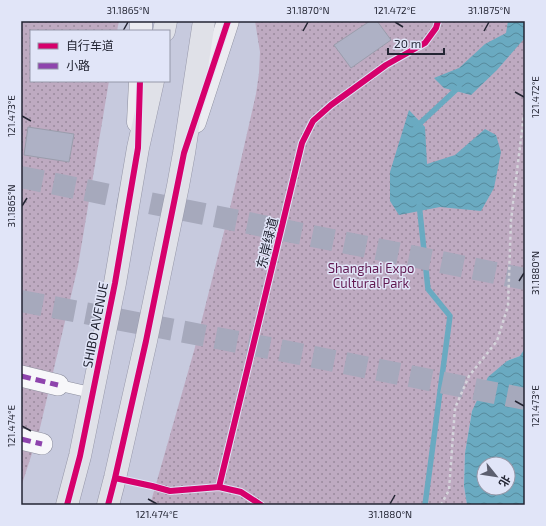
<svg xmlns="http://www.w3.org/2000/svg" width="546" height="526" font-family="'Exo 2','Noto Sans SC',sans-serif">
<defs>
<pattern id="grass-dots" width="8" height="8" patternUnits="userSpaceOnUse"><rect width="8" height="8" fill="#beaac1"/><path d="M2 2h.1M6 6h.1" fill="none" stroke="#9a8a9d" stroke-width="1.8" stroke-linecap="round"/></pattern>
<pattern id="water-waves" width="16" height="10" patternUnits="userSpaceOnUse"><rect width="16" height="10" fill="#6aaac1"/><path d="M0 5q4-4 8 0t8 0" fill="none" stroke="#578a9d"/></pattern>
</defs>
<rect width="100%" height="100%" fill="#c7cade"/>
<!-- grass -->
<path fill="url(#grass-dots)" d="M21 21H119L117 31H31V81H109L78 266 39 432 21 487Z
M255 21H525V348L520 356 507 361 472 411 465 453 464 486 467 505H150L194 351 230 208 256 94 259 73 260 52Z"/>
<!-- water -->
<path fill="url(#water-waves)" fill-rule="evenodd" d="M508 21H525V34L524 39 497 70 471 95 444 88 434 78 459 68 485 44 506 33Z
M409 110 425 127 427 164 455 155 485 129 496 135 501 152 494 188 481 211 440 207 399 215 390 201V172Z
M525 348V505H467L464 486 465 453 472 411 488 377 507 361 520 356ZM484 464H508V488H484Z"/>
<g fill="none" stroke-linecap="round" stroke-linejoin="round">
<!-- stream -->
<path stroke="#6aaac1" stroke-width="5.5" d="M416 127 459 87
M419 203 428 289 450 316 425 505"/>
</g>
<!-- building -->
<path fill="#aeb1c5" stroke="#9a9dac" d="M370 21H377L391 40 351 68 334 45Z
M28 127 74 134 69 162 24 155Z"/>
<g fill="none" stroke-linecap="round" stroke-linejoin="round">
<!-- secondary-tunnel -->
<path stroke="#a6a9bc" stroke-width="22" stroke-dasharray="22 11" stroke-linecap="butt" d="M21 177 525 279
M21 301 254 345 525 399"/>
<!-- lane casing -->
<g stroke="#8c8e9e" stroke-width="12">
<path id="lane" d="M58 385 93 393"/>
</g>
<!-- street casing -->
<g stroke="#8c8e9e" stroke-width="22">
<path id="street" d="M21 376 58 385
M21 439 42 444"/>
</g>
<!-- secondary casing -->
<g stroke="#8c8e9e" stroke-width="23">
<path id="secondary" d="M141 31V21
M138 122 140 81
M195 122 228 21"/>
</g>
<!-- primary casing -->
<g stroke="#9697a9" stroke-width="23">
<path id="primary" d="M164 31 166 21
M67 505 80 456 115 283 138 148 153 81
M108 505 115 478 146 341 178 186 184 153 204 21"/>
</g>
<!-- path -->
<path stroke="#d4d4db" stroke-width="2.5" stroke-dasharray="3 3" stroke-linecap="butt" d="M441 505 449 490 455 408 469 376 497 341 508 306 511 220 525 106"/>
<!-- lane -->
<use href="#lane" stroke="#f7f7fa" stroke-width="11"/>
<!-- street -->
<use href="#street" stroke="#f7f7fa" stroke-width="21"/>
<!-- secondary -->
<use href="#secondary" stroke="#ececf1" stroke-width="22"/>
<!-- primary -->
<use href="#primary" stroke="#e0e1e8" stroke-width="22"/>
<!-- quiet -->
<path stroke="#8e44ad" stroke-width="5" stroke-dasharray="10 5" stroke-linecap="butt" d="M21 376 58 385
M21 439 42 444"/>
<!-- cycleway casing -->
<g stroke="#e1e5f8" stroke-width="8">
<path id="cycleway" d="M115 478 152 486 170 491 219 487 241 492 261 505
M219 487 302 143 313 121 331 105 386 65 425 43 436 28 438 21
M67 505 80 456 115 283 138 148 140 81
M108 505 115 478 146 341 184 153 228 21"/>
</g>
<!-- cycleway -->
<use href="#cycleway" stroke="#d6006c" stroke-width="6"/>
</g>
<!-- ticks -->
<path fill="none" stroke="#232533" stroke-width="1.5" d="M395 22 403 27M123 31 128 22M303 31 308 22M484 31 489 22M515 92 524 97M22 116 31 121M22 206 27 198M519 281 524 273M515 401 524 406M22 426 31 431M148 499 157 504M390 504 395 495"/>
<g text-anchor="middle" dominant-baseline="central" stroke-width="3" stroke-linejoin="round" paint-order="stroke">
<!-- street labels -->
<g font-size="13" fill="#232533" stroke="#e1e5f8">
<text transform="translate(267 243) rotate(-76)">东岸绿道</text>
<text transform="translate(95 325) rotate(-79)">SHIBO AVENUE</text>
</g>
<!-- park labels -->
<g font-size="13" fill="#611951" stroke="#e1e5f8">
<text x="371" y="268">Shanghai Expo<tspan x="371" dy="15">Cultural Park</tspan></text>
</g>
</g>
<!-- border -->
<rect width="546" height="526" fill="none" stroke="#e1e5f8" stroke-width="44"/>
<!-- legend -->
<rect x="30" y="30" width="140" height="52" fill="#e1e5f8" stroke="#9598a9"/>
<rect x="38" y="43" width="20" height="6" fill="#d6006c" stroke="#9598a9"/>
<text x="66" y="50" font-size="12" fill="#232533">自行车道</text>
<rect x="38" y="63" width="20" height="6" fill="#8e44ad" stroke="#9598a9"/>
<text x="66" y="70" font-size="12" fill="#232533">小路</text>
<!-- north arrow -->
<g transform="translate(496 476) rotate(120)"><circle r="19" fill="#e1e5f8" stroke="#9598a9"/>
<path d="M0-3L7 15L0 10L-7 15Z" fill="#5c5f6f"/>
<text y="-6" font-size="11" font-weight="bold" text-anchor="middle" fill="#232533">北</text>
</g>
<!-- scale -->
<path d="M388 48v6h56v-6" fill="none" stroke="#232533" stroke-width="2"/>
<text x="394" y="48" font-size="12" fill="#232533" stroke="#e1e5f8" stroke-width="3" paint-order="stroke">20 m</text>
<rect x="22" y="22" width="502" height="482" fill="none" stroke="#232533" stroke-width="1.5"/>
<g font-size="10" text-anchor="middle" fill="#232533">
<text x="128" y="14">31.1865°N</text>
<text x="308" y="14">31.1870°N</text>
<text x="395" y="14">121.472°E</text>
<text x="489" y="14">31.1875°N</text>
<text transform="translate(535 97) rotate(-90)" y="4">121.472°E</text>
<text transform="translate(11 116) rotate(-90)" y="4">121.473°E</text>
<text transform="translate(11 206) rotate(-90)" y="4">31.1865°N</text>
<text transform="translate(535 273) rotate(-90)" y="4">31.1880°N</text>
<text transform="translate(535 406) rotate(-90)" y="4">121.473°E</text>
<text transform="translate(11 426) rotate(-90)" y="4">121.474°E</text>
<text x="157" y="518">121.474°E</text>
<text x="390" y="518">31.1880°N</text>
</g>
</svg>
